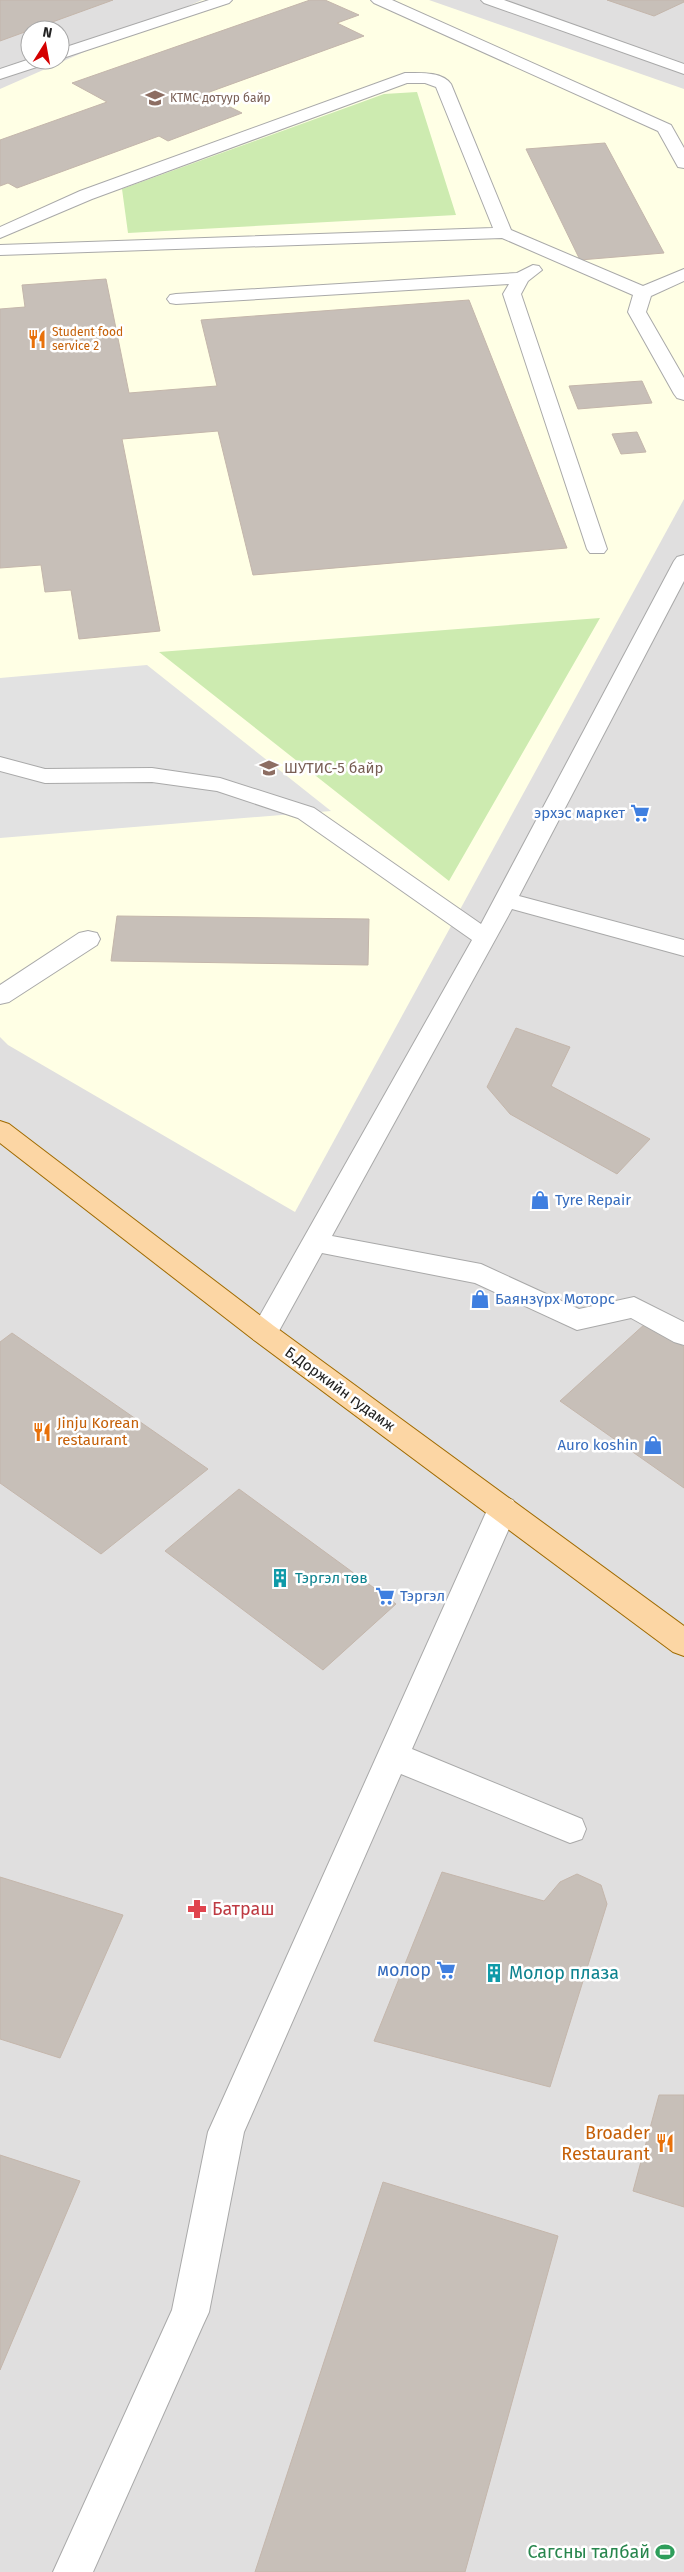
<svg xmlns="http://www.w3.org/2000/svg" width="684" height="2572" font-family="'Fira Sans',sans-serif">
<rect width="100%" height="100%" fill="#f2efe9"/>
<!-- residential -->
<path fill="#e0dfdf" fill-rule="evenodd" d="M0 0H684V2572H0ZM30 30H60V60H30Z"/>
<!-- education -->
<path fill="#ffffe5" d="M202 0H429L684 89V499L295 1212 8 1045 0 1037V89Z"/>
<!-- grass -->
<path fill="#cdebb0" d="M417 92 456 215 128 233 122 189 384 94Z
M600 618 449 881 159 652Z"/>
<!-- parking -->
<path fill="#e2e2e2" d="M147 665 331 811 0 838V678Z"/>
<!-- building -->
<path fill="#c7bfb8" stroke="#c4b6ab" d="M0 0H113L0 41Z
M310 0H325L359 15 337 23 364 36 204 94 242 113 168 141 159 136 17 188 8 183 0 186V140L107 102 72 83Z
M607 0H684V2L654 16Z
M605 143 664 253 580 260 526 149Z
M106 279 129 393 217 386 201 320 469 300 567 548 253 575 218 431 122 439 160 631 79 639 71 590 45 592 41 565 0 568V309L25 307 22 285Z
M642 381 652 403 578 409 569 386Z
M637 432 646 452 621 454 612 434Z
M117 916 369 919 368 965 111 961Z
M516 1028 570 1047 551 1086 650 1139 617 1174 510 1114 487 1087Z
M646 1323 684 1347V1488L560 1401Z
M12 1333 208 1469 101 1554 0 1483V1342Z
M239 1489 396 1604 323 1670 165 1551Z
M442 1872 544 1901 560 1882 577 1874 601 1885 607 1904 550 2087 374 2041Z
M0 1877 123 1915 60 2058 0 2039Z
M659 2095H684V2207L633 2191Z
M0 2155 80 2181 0 2370Z
M383 2182 558 2236 465 2572H255Z"/>
<g fill="none" stroke-linecap="round" stroke-linejoin="round">
<!-- minor casing -->
<g stroke="#a9a9a9" stroke-width="2">
<path id="minor" d="M209 0H232L229 3 60 59V49Z
M371 0H392L671 125 684 148V168L678 167 658 131 374 3Z
M481 0H504L684 64V74L484 3Z
M30 59 51 60 49 63 0 79V69Z
M405 73C419 73 442 71 451 84L511 230 643 286 684 269V281L651 296 646 312 684 378V400L677 398 674 394 628 312 633 295 502 238 0 255V245L493 228 436 87 425 83H407L92 199 0 238V227L80 191Z
M533 265 539 266 542 270 528 281 521 294 607 549 604 553H590L587 549 503 294 509 284 176 304 170 303 167 299 170 295 176 294 517 273Z
M684 555V581L519 896 684 940V956L512 909 332 1236 481 1264 579 1309 634 1297 684 1322V1345L674 1342 631 1318 577 1330 475 1283 322 1253 274 1340 264 1343 254 1340 250 1333 472 940 298 818 217 791 152 782 45 783 0 771V757L45 769 152 768 220 778 314 808 481 924 674 561 677 557Z
M88 931 97 933 100 939 97 945 9 1002 0 1004V985L79 933Z
M503 1496 513 1500 518 1508 412 1749 582 1819 586 1829 582 1839 570 1843 401 1774 244 2132 209 2312 203 2325 93 2572H53L172 2310 208 2132 488 1508 493 1500Z"/>
</g>
<!-- major casing -->
<g stroke="#a06b00" stroke-width="2">
<path id="major" d="M0 1121 9 1124 274 1326 684 1626V1656L673 1652 254 1340 0 1143Z"/>
</g>
<!-- minor -->
<use href="#minor" fill="#fff" fill-rule="evenodd"/>
<!-- major -->
<use href="#major" fill="#fcd6a4" fill-rule="evenodd"/>
</g>
<!-- icons -->
<defs>
<g id="university-bare" transform="scale(1.5)"><path d="M0-5L7-2L0 1L-7-2ZM-4 1L0 2.5L4 1V4Q0 6-4 4Z" fill="#8d6e63" stroke="#fff" stroke-width="2.5" paint-order="stroke"/></g>
<g id="restaurant-bare" transform="scale(1.5)"><path d="M-5-6h1v4h1v-4h1v4h1v-4h1v5L-1.5 .5V6h-2V.5L-5-1ZM5-6V6H3V1.5H1.5Q1.5-4 5-6Z" fill="#e8710a" stroke="#fff" stroke-width="2.5" paint-order="stroke"/></g>
<g id="supermarket-bare" transform="scale(1.5)"><path d="M-6-5.5h2.5l.6 2H6L4.5 2H-2.5L-4.4-4H-6ZM-1.5 3.2a1.3 1.3 0 1 0 .1 0ZM3 3.2a1.3 1.3 0 1 0 .1 0Z" fill="#3f7fe0" stroke="#fff" stroke-width="2.5" paint-order="stroke"/></g>
<g id="shop-bare" transform="scale(1.5)"><path d="M-5-2.5h2.3a2.7 3.5 0 0 1 5.4 0H5L5.5 6h-11ZM-1.5-2.5h3a1.5 2.3 0 0 0-3 0Z" fill="#3f7fe0" stroke="#fff" stroke-width="2.5" paint-order="stroke"/></g>
<g id="building-bare" transform="scale(1.5)"><path d="M-4-6H4V6H1V3H-1V6H-4ZM-2.5-4.3h1.7v1.8h-1.7ZM.8-4.3h1.7v1.8H.8ZM-2.5-1h1.7V.8h-1.7ZM.8-1h1.7V.8H.8Z" fill="#0f9aa8" stroke="#fff" stroke-width="2.5" paint-order="stroke"/></g>
<g id="pharmacy-bare" transform="scale(1.5)"><path d="M-2-6h4v4h4v4h-4v4h-4v-4h-4v-4h4Z" fill="#e0444e" stroke="#fff" stroke-width="2.5" paint-order="stroke"/></g>
<g id="stadium-bare" transform="scale(1.5)"><path d="M0-5a6.5 5 0 1 0 0 10a6.5 5 0 1 0 0-10ZM-3.5-1.8h7v3.6h-7Z" fill="#2e9e5b" stroke="#fff" stroke-width="2.5" paint-order="stroke"/></g>
</defs>
<g fill-rule="evenodd">
<use href="#university-bare" x="155" y="98"/>
<use href="#restaurant-bare" x="37" y="339"/>
<use href="#university-bare" x="269" y="768"/>
<use href="#supermarket-bare" x="640" y="813"/>
<use href="#shop-bare" x="540" y="1200"/>
<use href="#shop-bare" x="480" y="1299"/>
<use href="#restaurant-bare" x="42" y="1432"/>
<use href="#shop-bare" x="653" y="1445"/>
<use href="#building-bare" x="280" y="1578"/>
<use href="#supermarket-bare" x="385" y="1596"/>
<use href="#pharmacy-bare" x="197" y="1909"/>
<use href="#supermarket-bare" x="446" y="1970"/>
<use href="#building-bare" x="494" y="1973"/>
<use href="#restaurant-bare" x="665" y="2143"/>
<use href="#stadium-bare" x="665" y="2552"/>
</g>
<g text-anchor="middle" dominant-baseline="central" stroke-width="5" stroke-linejoin="round" paint-order="stroke">
<!-- far-education labels -->
<g font-size="12" fill="#785e54" stroke="#fff" text-anchor="start">
<text x="170" y="98">KTMC дотуур байр</text>
</g>
<!-- far-food labels -->
<g font-size="12" fill="#c56008" stroke="#fff" text-anchor="start">
<text x="52" y="332">Student food<tspan x="52" dy="14">service 2</tspan></text>
</g>
<!-- education labels -->
<g font-size="15" fill="#785e54" stroke="#fff" text-anchor="start">
<text x="284" y="768">ШУТИС-5 байр</text>
</g>
<!-- shop labels -->
<g font-size="15" fill="#366cbe" stroke="#fff" text-anchor="start">
<text x="625" y="813" text-anchor="end">эрхэс маркет</text>
<text x="555" y="1200">Tyre Repair</text>
<text x="495" y="1299">Баянзүрх Моторс</text>
<text x="638" y="1445" text-anchor="end">Auro koshin</text>
<text x="400" y="1596">Тэргэл</text>
</g>
<!-- street labels -->
<g font-size="15" fill="#222" stroke="#fff">
<text transform="translate(340 1389) rotate(36)">Б.Доржийн гудамж</text>
</g>
<!-- food labels -->
<g font-size="15" fill="#c56008" stroke="#fff" text-anchor="start">
<text x="57" y="1423">Jinju Korean<tspan x="57" dy="17">restaurant</tspan></text>
</g>
<!-- culture labels -->
<g font-size="15" fill="#0d838f" stroke="#fff" text-anchor="start">
<text x="295" y="1578">Тэргэл төв</text>
</g>
<!-- near-health labels -->
<g font-size="18" fill="#be3a42" stroke="#fff" text-anchor="start">
<text x="212" y="1909">Батраш</text>
</g>
<!-- near-shop labels -->
<g font-size="18" fill="#366cbe" stroke="#fff" text-anchor="end">
<text x="431" y="1970">молор</text>
</g>
<!-- near-culture labels -->
<g font-size="18" fill="#0d838f" stroke="#fff" text-anchor="start">
<text x="509" y="1973">Молор плаза</text>
</g>
<!-- near-food labels -->
<g font-size="18" fill="#c56008" stroke="#fff" text-anchor="end">
<text x="650" y="2133">Broader<tspan x="650" dy="21">Restaurant</tspan></text>
</g>
<!-- near-leisure labels -->
<g font-size="18" fill="#27864d" stroke="#fff" text-anchor="end">
<text x="650" y="2552">Сагсны талбай</text>
</g>
</g>
<!-- north arrow -->
<g transform="translate(45 45) rotate(11)"><circle r="24" fill="#ffffff" stroke="#a7a7a7"/>
<path d="M0-4L9 19L0 12L-9 19Z" fill="#d40000"/>
<text y="-8" font-size="14" font-weight="bold" text-anchor="middle" fill="#222222">N</text>
</g>
</svg>
